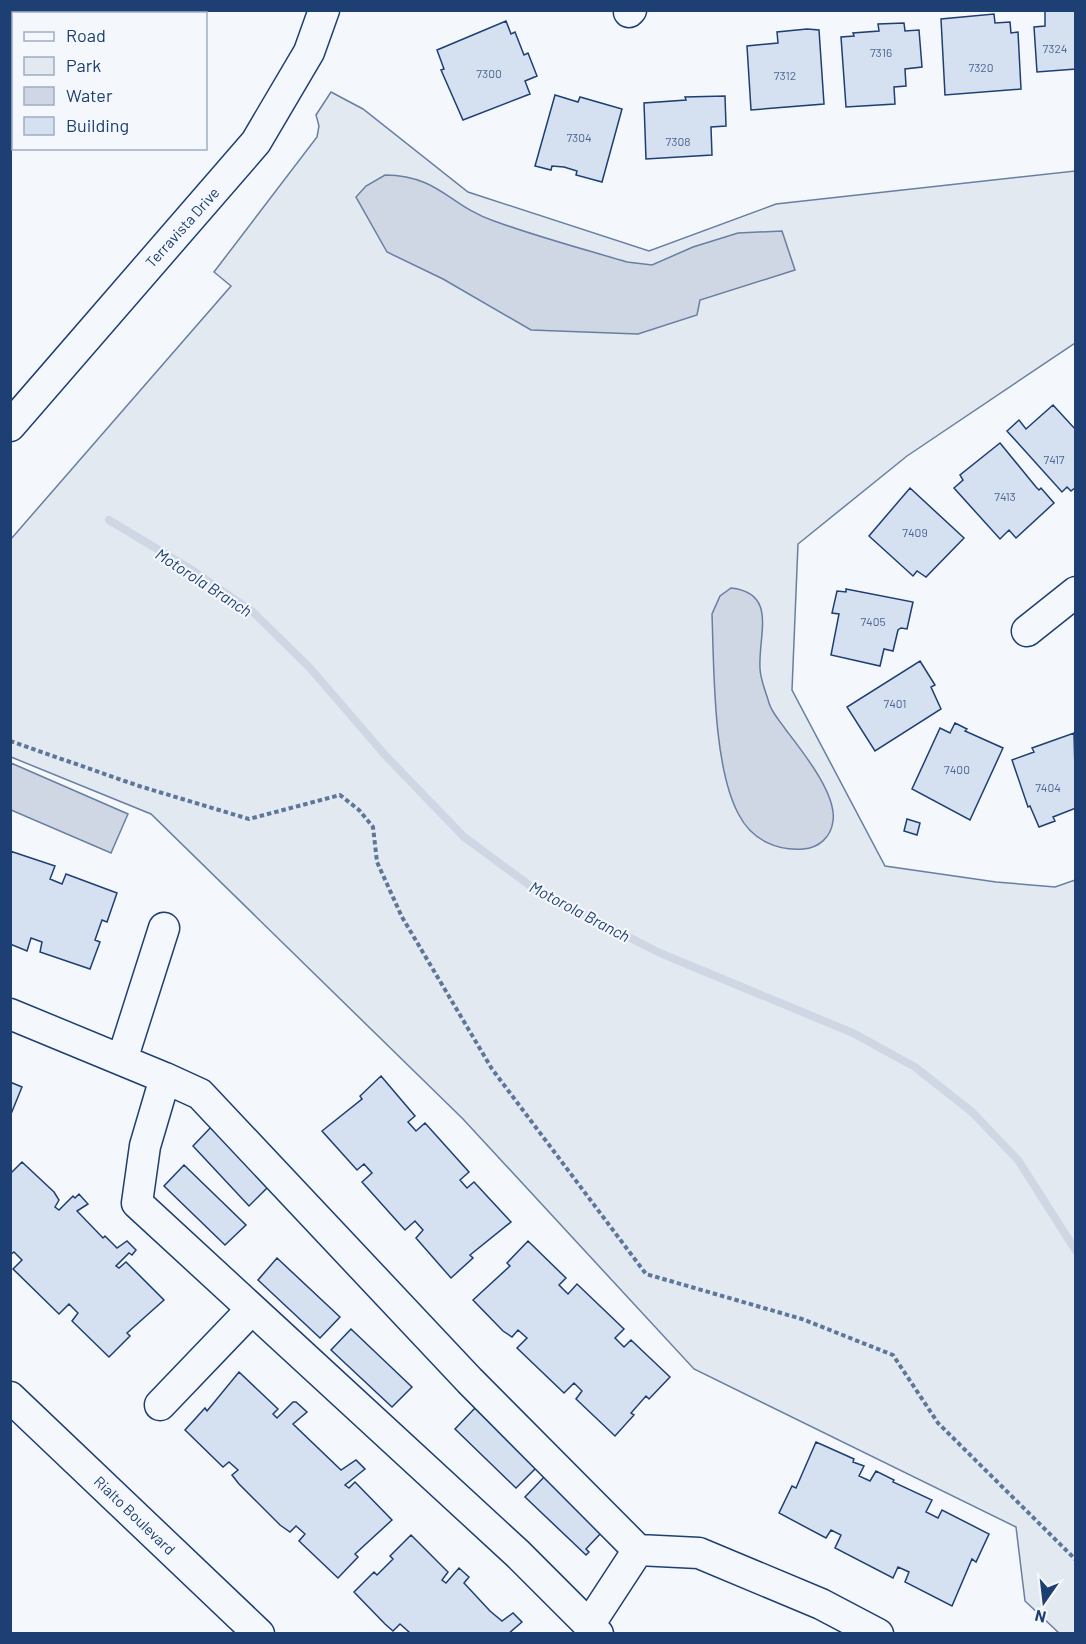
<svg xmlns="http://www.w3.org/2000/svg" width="1086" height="1644" font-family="Barlow,sans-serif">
<rect width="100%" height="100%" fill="#f4f7fb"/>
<!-- green -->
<path fill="#e3e9f0" stroke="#687fa3" stroke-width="1.5" d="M11 10H87V11L82 14H14L13 52 11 54Z
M331 92 363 109 468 192 649 251 776 204 1075 171V343L907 456 798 544 792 690 885 866 996 882 1055 887 1075 880V1633H1059L1025 1601 1016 1527 694 1369 463 1119 151 814 11 757V539L231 286 214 272 317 137 319 126 316 115Z"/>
<!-- water -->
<path fill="#cfd7e4" stroke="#687fa3" stroke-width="1.5" d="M385 175C440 176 448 205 494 221 538 237 583 249 627 262L652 265 693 247 738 233 782 231 795 270 700 300 697 315 638 334 531 330 443 279 387 252 356 197 366 186Z
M731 588C778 593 758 635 760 668 760 679 766 692 769 703 772 713 780 721 786 730 802 751 837 794 833 821 831 837 819 848 803 849 777 851 752 840 739 815 713 768 714 669 712 614L720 596Z
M11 763 128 814 111 853 11 810Z"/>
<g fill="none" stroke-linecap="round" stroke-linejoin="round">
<!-- stream -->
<path stroke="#cfd7e4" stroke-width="8" d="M70 10 71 14
M109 520 192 570 253 612 310 668 385 755 464 837 536 890 660 953 853 1033 915 1067 972 1112 1018 1160 1076 1251"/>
</g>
<!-- building -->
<path fill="#d5e0f0" stroke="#1d3f73" stroke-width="1.5" d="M1045 10H1076V69L1037 72 1034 27 1045 26Z
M994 14 995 23 1010 22 1011 33 1018 32 1021 89 945 95 941 19Z
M506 21 511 34 515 32 524 55 528 53 537 76 525 81 530 94 463 120 441 70 444 69 437 50Z
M904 23 905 31 919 30 922 67 905 69 906 86 894 87 895 104 846 107 841 37 854 36 853 33 879 31 878 24Z
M807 29 819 30 824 104 751 110 747 46 778 43 777 32Z
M555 95 578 102 580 97 622 109 602 182 576 175 577 171 564 167 552 166 551 170 535 166Z
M725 96 726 126 711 127 712 155 646 159 644 103 686 100 685 97Z
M1053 405 1076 430V487L1071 491 1067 487 1062 492 1007 431 1019 420 1026 429Z
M1000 443 1036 487 1039 490 1041 488 1054 503 1016 538 1009 530 1000 539 954 488 963 480 960 475Z
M910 488 964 538 926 577 917 571 913 576 869 536Z
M846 589 913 602 907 629 901 628 898 630 893 651 884 649 880 666 831 655 839 614 832 613 837 591 846 592Z
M920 661 935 685 931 687 941 709 875 751 847 707Z
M955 723 967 729 965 731 1003 748 970 820 912 789 940 728 950 733Z
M1074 733 1076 808 1053 817 1055 821 1039 827 1030 806 1028 807 1012 760 1034 752 1032 748Z
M907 819 920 823 917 835 904 831Z
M10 851 55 866 50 879 62 884 66 874 117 893 107 922 102 920 95 940 100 942 90 969 40 952 42 942 31 938 27 951 10 944Z
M381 1076 415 1116 408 1122 416 1131 425 1123 469 1172 460 1180 467 1188 474 1182 511 1222 470 1255 473 1258 451 1278 416 1238 423 1230 415 1221 405 1230 362 1182 372 1173 364 1164 357 1170 322 1131 362 1099 360 1096Z
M10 1082 22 1087 11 1114H10Z
M212 1126 268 1187 249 1206 193 1146Z
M22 1162 54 1192 59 1200 55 1207 59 1210 73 1196 75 1198 79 1194 88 1204 77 1211 103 1238 105 1236 117 1248 127 1241 136 1250 132 1255 129 1253 116 1266 119 1268 126 1262 164 1300 127 1333 130 1336 109 1357 72 1321 78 1313 69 1304 59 1314 13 1269 22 1260 14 1252 10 1255V1174Z
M184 1165 246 1225 225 1245 164 1186Z
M528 1241 566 1278 559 1285 568 1294 577 1284 624 1329 615 1338 624 1347 631 1340 670 1377 649 1399 646 1396 631 1413 634 1415 615 1436 576 1399 582 1391 574 1383 564 1393 517 1348 527 1338 518 1330 512 1337 503 1331 473 1300 510 1266 507 1263Z
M277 1258 340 1317 320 1338 258 1280Z
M351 1329 412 1387 392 1407 331 1350Z
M239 1372 278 1409 273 1414 277 1418 293 1402H296L307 1412 293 1424 341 1470 356 1460 365 1469 345 1485 349 1488 355 1482 392 1520 355 1554 358 1557 338 1578 299 1541 305 1534 296 1526 290 1532 280 1525 239 1484 232 1475 238 1470 229 1462 223 1467 185 1430 205 1408 207 1411Z
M475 1408 536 1468 516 1488 455 1429Z
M816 1442 854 1459 853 1462 864 1466 859 1476 870 1481 876 1471 894 1480 893 1482 932 1500 926 1512 938 1518 942 1510 989 1534 976 1562 972 1559 952 1606 905 1582 909 1572 898 1567 893 1578 835 1548 841 1535 831 1530 826 1538 779 1513 792 1486 796 1488Z
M545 1476 602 1532 586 1549 589 1552 586 1555 525 1497Z
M411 1535 448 1572 442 1580 446 1583 459 1568 469 1577 464 1583 490 1611 502 1621 513 1613 522 1622 508 1634H407L409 1632 400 1624 393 1631 385 1624 354 1592 374 1572 377 1575 393 1559 390 1556Z"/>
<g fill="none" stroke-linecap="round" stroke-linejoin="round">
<!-- minor casing -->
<g stroke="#1d3f73" stroke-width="33">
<path id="minor" d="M629 12 631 10
M10 426 256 142 309 52 324 10
M1027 631 1076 592
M10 1014 165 1078 145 1146 137 1203 518 1554 598 1634
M122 1060 164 928
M165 1078 200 1094 470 1381 638 1550
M10 1397 259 1634
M160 1405 252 1309
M589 1625 638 1550 699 1553 821 1604 878 1634"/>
</g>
<!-- path -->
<path stroke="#5e769c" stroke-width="4" stroke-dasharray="4.5 3" stroke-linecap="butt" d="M10 741 139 786 249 819 340 795 359 810 373 827 377 862 402 917 492 1069 646 1274 802 1319 893 1355 938 1423 1076 1560"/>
<!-- minor -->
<use href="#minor" stroke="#f4f7fb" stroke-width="30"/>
</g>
<g text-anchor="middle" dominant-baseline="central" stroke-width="4.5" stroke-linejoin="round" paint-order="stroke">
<!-- number labels -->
<g font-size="12" fill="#4b6792">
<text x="1055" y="48">7324</text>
<text x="881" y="52">7316</text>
<text x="981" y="67">7320</text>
<text x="489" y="73">7300</text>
<text x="785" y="75">7312</text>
<text x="579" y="137">7304</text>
<text x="678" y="141">7308</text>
<text x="1054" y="459">7417</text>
<text x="1005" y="496">7413</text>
<text x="915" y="532">7409</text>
<text x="873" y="621">7405</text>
<text x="895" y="703">7401</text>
<text x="957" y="769">7400</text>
<text x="1048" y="787">7404</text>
</g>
<!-- street labels -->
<g font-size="15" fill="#1d3f73" stroke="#f4f7fb">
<text transform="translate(182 227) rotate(-48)">Terravista Drive</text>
<text transform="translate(135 1515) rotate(44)">Rialto Boulevard</text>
</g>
<!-- water labels -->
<g font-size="16" font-style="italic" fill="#1d3f73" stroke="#f4f7fb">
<text transform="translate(204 582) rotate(33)">Motorola Branch</text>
<text transform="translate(580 911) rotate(28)">Motorola Branch</text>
</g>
</g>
<!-- border -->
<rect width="1086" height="1644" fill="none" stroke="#1d3f73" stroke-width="24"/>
<!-- legend -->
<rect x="12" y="12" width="195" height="138" fill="#f4f7fb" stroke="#9eadc5" stroke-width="1.5"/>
<rect x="24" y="32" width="30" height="9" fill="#f4f7fb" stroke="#9eadc5" stroke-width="1.5"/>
<text x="66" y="42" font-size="18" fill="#1d3f73">Road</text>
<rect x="24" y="57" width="30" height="18" fill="#e3e9f0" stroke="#9eadc5" stroke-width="1.5"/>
<text x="66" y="72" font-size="18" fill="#1d3f73">Park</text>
<rect x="24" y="87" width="30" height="18" fill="#cfd7e4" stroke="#9eadc5" stroke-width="1.5"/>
<text x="66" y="102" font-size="18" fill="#1d3f73">Water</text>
<rect x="24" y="117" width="30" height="18" fill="#d5e0f0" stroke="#9eadc5" stroke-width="1.5"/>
<text x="66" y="132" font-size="18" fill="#1d3f73">Building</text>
<!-- north arrow -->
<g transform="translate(1044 1602) rotate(194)" stroke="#f4f7fb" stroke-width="4.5" paint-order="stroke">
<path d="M0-4.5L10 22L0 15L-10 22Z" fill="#1d3f73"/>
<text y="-9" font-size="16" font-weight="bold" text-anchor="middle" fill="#1d3f73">N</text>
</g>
</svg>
